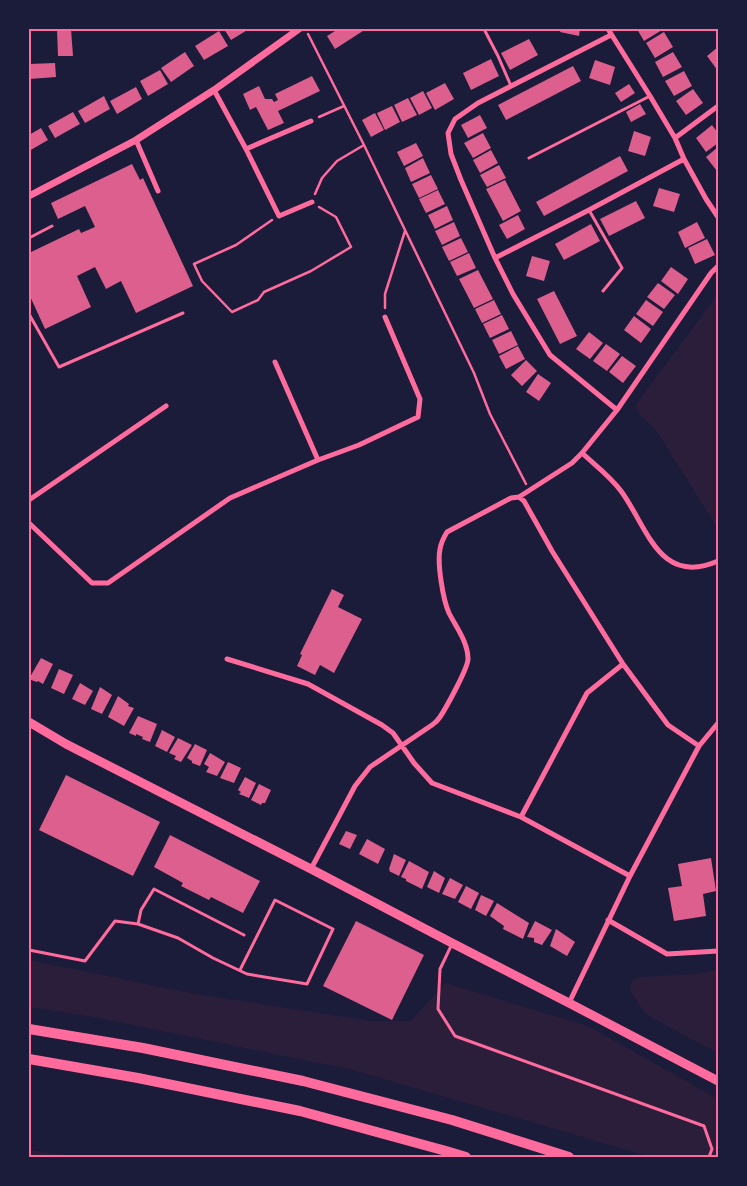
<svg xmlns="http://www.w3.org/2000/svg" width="747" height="1186" font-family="Arial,sans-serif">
<rect width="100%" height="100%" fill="#1b1b3a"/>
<!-- green -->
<path fill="#2a1e3b" d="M718 294V529L656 430C649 422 639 416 635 406Z
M29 960 195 994 371 1021H411L445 983 588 1026 718 1099V1157H651L353 1070 94 1017 29 1007Z
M718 970V1053L654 1019 644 1012 630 990 632 982 638 977 698 974Z
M29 1150 79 1157H29Z"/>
<!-- building -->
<path fill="#dd5f8e" d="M57 29H71L73 56H58Z
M224 29H249L231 40Z
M336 29H366L335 49 327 36 335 31 334 30Z
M561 29H580L579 36 560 32Z
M637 29H661L662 30 644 41Z
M219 31 228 46 204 60 195 46Z
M664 32 673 47 655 58 646 43Z
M529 39 538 55 510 70 501 53Z
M718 47V71L707 56Z
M185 52 194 66 171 82 161 68Z
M673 52 682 67 663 77 655 62Z
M491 59 499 76 471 90 463 73Z
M595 60 615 67 610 85 589 78Z
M55 63 56 77 29 79V64Z
M573 66 581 81 506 120 498 105Z
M160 70 168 84 148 96 140 81Z
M684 71 692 86 674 96 665 81Z
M312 76 320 91 278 111 284 123 268 130 256 107 250 110 243 94 259 86 265 99H272L274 102 278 100 275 94Z
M445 83 454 99 435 110 426 93Z
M629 84 635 93 621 102 615 93Z
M136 87 142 99 117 114 110 101Z
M693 89 703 103 686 115 676 101Z
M423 91 432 108 419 115 410 98Z
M104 96 110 109 85 123 78 111Z
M408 98 417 115 402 122 394 105Z
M640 104 646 114 631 122 626 112Z
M392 106 400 122 385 130 377 113Z
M73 112 80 124 55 138 48 126Z
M375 113 384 130 371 137 362 120Z
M480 115 487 128 468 138 461 125Z
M712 125 718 133V143L706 152 696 138Z
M41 128 48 140 29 151V135Z
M634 131 651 137 645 156 628 151Z
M483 133 491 148 473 158 464 143Z
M416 143 423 156 404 166 397 152Z
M718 147V170L717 171 706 157Z
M491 150 498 163 480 173 473 160Z
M620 156 628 171 544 216 536 202Z
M423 158 430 173 411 182 405 168Z
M132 164 140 180 143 178 193 286 136 313 121 281 106 289 95 267 77 276 91 307 45 329 29 294V253L79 229 81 233 95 227 85 206 58 219 51 203Z
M499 165 506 178 487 187 480 175Z
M431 175 438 189 419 198 412 184Z
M505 180 521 211 503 221 486 189Z
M659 188 680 194 674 212 653 206Z
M438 190 445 204 426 213 419 199Z
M636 201 645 218 609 236 600 219Z
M447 206 453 220 435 229 428 215Z
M518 215 525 229 507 239 499 225Z
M454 222 460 236 442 245 435 231Z
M697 222 705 238 685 248 678 232Z
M591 224 600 241 564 260 555 244Z
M461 238 468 252 449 261 442 247Z
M707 239 715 255 695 264 688 248Z
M469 253 476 268 457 276 450 262Z
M532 256 550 261 544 281 526 276Z
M671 267 688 279 678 294 661 281Z
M478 270 493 299 474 308 459 279Z
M658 283 675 295 664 309 647 297Z
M554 291 577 336 560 344 537 299Z
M494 300 501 314 482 323 475 309Z
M646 300 663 312 653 326 636 314Z
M502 315 509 329 490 338 483 324Z
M634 316 651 329 641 343 624 330Z
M511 331 518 345 499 354 492 340Z
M589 332 603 343 590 359 576 349Z
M606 344 620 354 607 371 593 361Z
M518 346 525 359 506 369 499 356Z
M622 356 636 366 623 383 609 372Z
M526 360 537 371 522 386 511 375Z
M538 374 551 383 539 401 526 392Z
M332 589 344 595 338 607 362 619 334 673 320 665 315 675 297 666 302 655 300 654Z
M41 658 53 664 43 684 38 681 37 682 31 680V679L30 677Z
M59 669 73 675 64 694 51 688Z
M80 683 93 691 85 705 72 699Z
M100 687 112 695 102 714 91 709Z
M118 696 129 704 128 706 134 708 124 726 108 717Z
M138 716 157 724 150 742 142 739 143 737 136 734V736L129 733Z
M162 730 175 737 167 752 155 746Z
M178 738 192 745 181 762 174 759 176 756 169 753Z
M195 744 207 750 200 766 192 763V761L187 758Z
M210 753 225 762 217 776 206 772 209 767 204 764Z
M228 762 241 768 234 783 220 778Z
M66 775 160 822 133 876 39 830Z
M245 777 256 783 249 798 239 794 241 792 238 790Z
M259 784 271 790 265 803H262L261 805 251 800Z
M346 831 357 835 350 849 339 844Z
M170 835 260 881 243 913 211 897 209 900 181 886 183 883 154 867Z
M367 839 385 849 378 864 359 854Z
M394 854 406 860 399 876 389 871 390 870 389 869Z
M711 858 716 891 703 894 706 916 674 921 668 888 682 886 678 864Z
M409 861 429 872 422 889 406 881V879L401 877Z
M434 871 445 878 439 893 427 887Z
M450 878 463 885 455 899 442 894Z
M466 886 479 893 471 909 458 902Z
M481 895 494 901 486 916 475 910Z
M497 903 529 923 523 939 503 929 504 926 490 916Z
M356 921 424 955 392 1020 323 986Z
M535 921 552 930 542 945 534 942V938L527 937Z
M556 929 575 942 567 956 550 946Z"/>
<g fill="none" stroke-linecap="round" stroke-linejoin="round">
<!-- path -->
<path stroke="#ff6b9d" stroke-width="2.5" d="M308 34 364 145 474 373 490 414 526 484
M319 117 344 106
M315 194 322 178 337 161 364 145
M272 220 236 245 194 264 202 281 232 312 258 300 264 292 311 271 351 247 336 217 319 207
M385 308V294L405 231"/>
<!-- service -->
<path stroke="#ff6b9d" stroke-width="3" d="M484 29 498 56 511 86
M529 158 650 96
M589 210 622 268 603 291
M29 238 52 226
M29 314 59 367 183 313
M138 924 141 910 154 889 244 935
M452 944 440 969 438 1009 455 1036 704 1126 712 1149 709 1157
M29 950 85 961 115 921 138 924 178 938 213 958 247 974 307 984 333 929 275 900 240 970"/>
<!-- minor -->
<path stroke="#ff6b9d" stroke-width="5" d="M608 29 650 96 675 138 684 159 706 199 718 217
M611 35 478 103 455 119 448 133 451 154 461 180 495 258 513 294 550 355 617 410
M214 90 246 149 279 216 312 202
M675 138 718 106
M136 140 158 191
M246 149 311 121
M495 258 589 210 684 159
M275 362 318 460
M582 453C595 465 610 476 621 491 647 526 659 587 718 561
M519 497 524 501 552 551 623 664 668 725 699 746
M29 500 166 406
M29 523 92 583H108L230 498 318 460 359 445 418 417 420 399 385 317
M227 659 308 684 382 725 393 733 414 763 432 783 521 817 630 876
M521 817 587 693 623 664
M311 869 355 786 370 767 432 725C435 723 438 720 440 717 446 708 468 668 468 659 468 642 456 627 449 613 443 600 437 563 440 549 441 543 444 537 447 532L511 498 519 497 572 463 582 453 617 410 711 273 718 266
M608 920 667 954 718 951
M569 1003 630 876 699 746 718 723"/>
<!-- tertiary -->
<path stroke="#ff6b9d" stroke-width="7" d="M29 196 136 140 214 90 299 29"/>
<!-- primary -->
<path stroke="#ff6b9d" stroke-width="9" d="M29 722 66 744 311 869 452 943 569 1003 718 1081"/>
<!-- motorway -->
<path stroke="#ff6b9d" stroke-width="10" d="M29 1029 143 1048 303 1081 452 1120 569 1157
M29 1059 138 1078 300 1111 446 1151 466 1157"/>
</g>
<!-- border -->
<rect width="747" height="1186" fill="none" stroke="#1b1b3a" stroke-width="60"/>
<rect x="30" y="30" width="687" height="1126" fill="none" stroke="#ff6b9d" stroke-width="2"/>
</svg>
